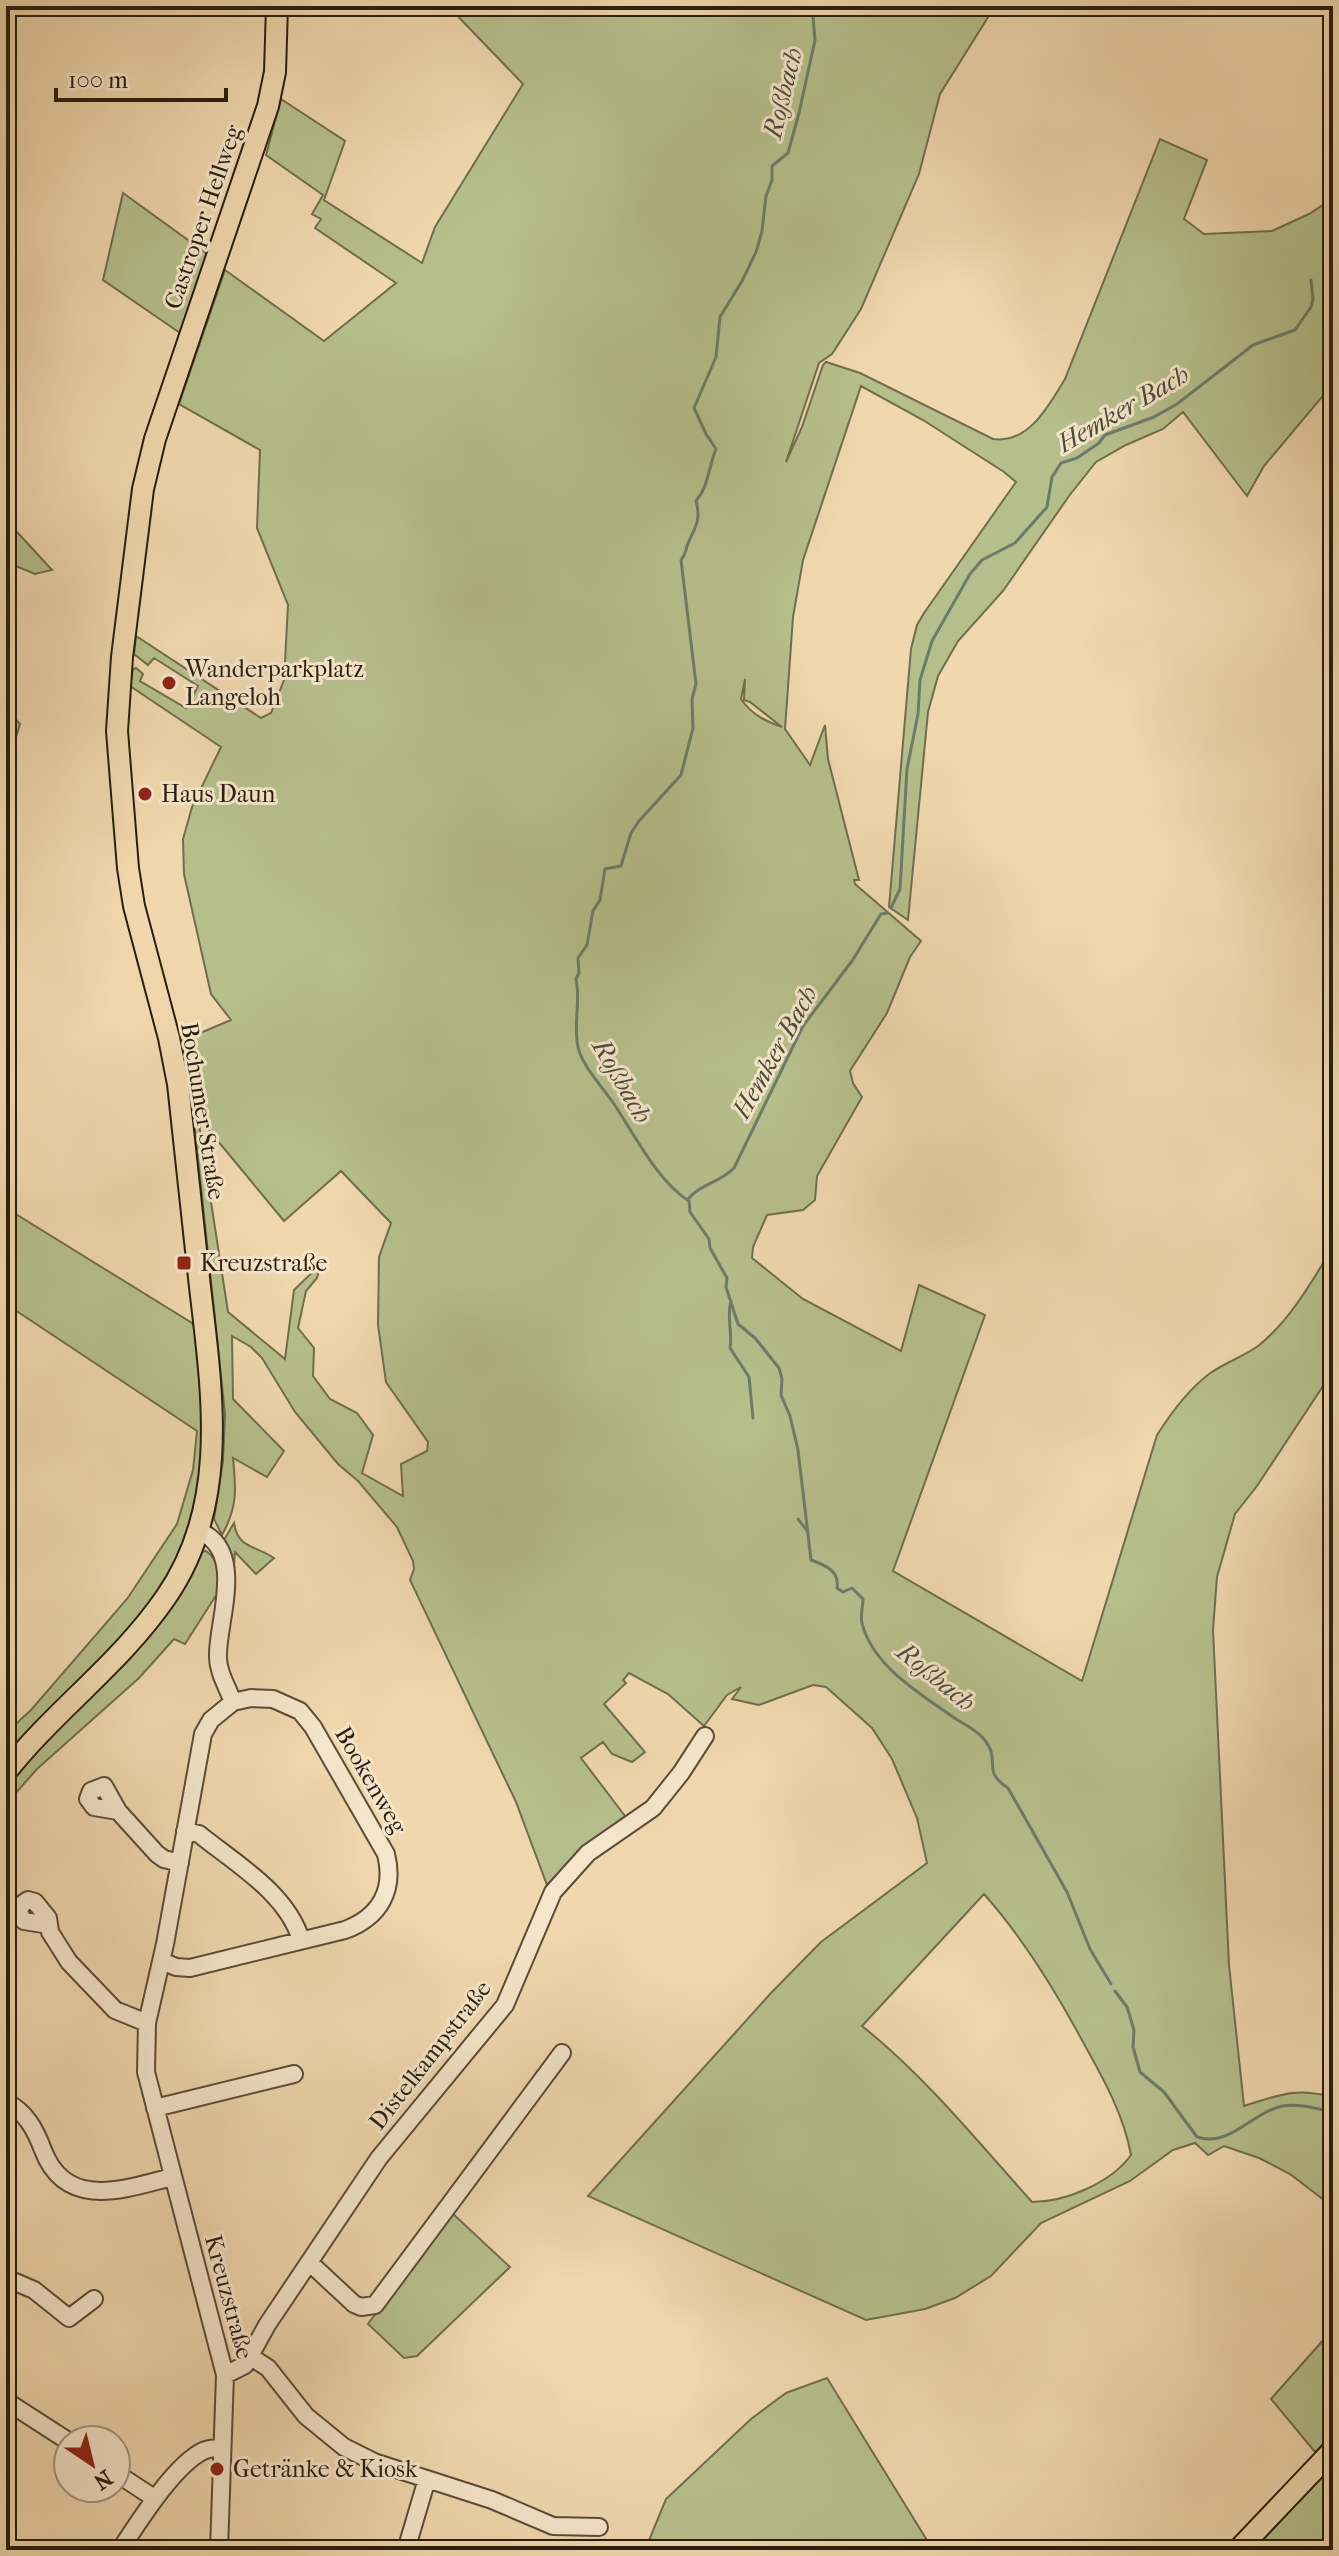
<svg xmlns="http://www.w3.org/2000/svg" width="1339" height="2556" font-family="'IM FELL French Canon',serif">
<rect width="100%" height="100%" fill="#f0d7ae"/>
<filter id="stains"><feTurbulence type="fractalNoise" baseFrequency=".0025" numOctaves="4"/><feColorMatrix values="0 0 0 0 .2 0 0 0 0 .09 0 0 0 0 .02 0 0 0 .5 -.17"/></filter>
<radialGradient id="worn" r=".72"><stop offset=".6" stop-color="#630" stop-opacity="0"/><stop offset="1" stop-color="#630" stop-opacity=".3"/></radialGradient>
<!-- green -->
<path fill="#b6bf8c" stroke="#706e4e" stroke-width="2" fill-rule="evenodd" d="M448 6H995L940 94 919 174 861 309 832 354 819 363 786 462 802 427 823 365 826 362 860 373 993 439C1029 444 1049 405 1065 379L1160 139 1207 160 1184 219 1204 234 1272 231 1309 214 1333 198V378L1322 397 1264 466 1247 496 1183 412 1163 429 1126 445 1096 462 1069 496 1003 591 958 641 938 676 928 712 908 920 889 907 911 649 917 625 924 613 1016 482 1004 472 923 420 861 386 803 560 793 617 785 729 810 765 825 725 828 759 859 880H854L855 884 921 941 910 957 887 1013 850 1071 853 1083 862 1097 817 1176 815 1200 803 1210 767 1215 753 1247 752 1258 803 1299 901 1351 919 1285 985 1315 893 1571 1082 1681 1157 1435C1171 1413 1188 1390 1209 1374 1224 1363 1243 1357 1258 1346 1290 1321 1312 1281 1333 1247V1380H1327L1257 1486 1235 1514 1217 1577 1213 1630 1229 1965 1244 2106C1280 2095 1293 2087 1333 2097V2207L1290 2174 1259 2158 1224 2146 1208 2155 1195 2143 1173 2150 1130 2181 1041 2223 991 2276 955 2298 925 2309 866 2320 588 2196 771 1993 821 1942 927 1863 917 1818 892 1759 872 1728 826 1687 813 1685 759 1705 732 1699 741 1687 727 1695 704 1726 668 1694 629 1673 623 1680 626 1683 604 1704 645 1752 632 1762 612 1754 603 1742 581 1758 628 1820 604 1835 547 1885 516 1802 410 1580 414 1569 413 1561 397 1527 358 1481 338 1464 295 1412 262 1358 251 1347 232 1336 233 1399 284 1451 267 1477 233 1458C236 1489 238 1506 222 1535L214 1519 223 1461 225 1414 194 1121 199 1124 228 1312 285 1359 294 1290 321 1264 317 1278 306 1291 298 1328 314 1348 313 1376 330 1399 357 1413 373 1435 362 1473 403 1496 401 1464 427 1451 428 1442 386 1382 378 1325 379 1257 391 1223 341 1171 284 1221 198 1117 193 1103 181 1041 231 1020 211 994 184 874 183 839 192 807 221 747 130 686 133 669 136 668 143 674 140 681 186 708 198 686 154 658 148 665 134 654 136 636 261 718 271 713 284 680 288 605 257 528 260 450 179 404 225 270 324 341 396 283 315 228 321 219 312 214 323 195 266 155 281 99 345 141 324 200 422 263 435 227 523 84ZM745 679 744 700 750 702 782 727C765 721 751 714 741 699ZM984 1894C1024 1939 1055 1990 1083 2042 1103 2078 1124 2115 1131 2155 1111 2183 1065 2202 1032 2202 978 2142 926 2077 862 2026Z
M123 193 210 256 183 335 103 280Z
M6 520 52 570 35 574 6 562Z
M6 708 20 724 6 770Z
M6 1208 192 1323 196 1330 205 1446 190 1533 153 1604 6 1761V1733L31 1710 127 1599 177 1524 193 1470 197 1431 6 1304Z
M234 1523C238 1549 255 1545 274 1558L256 1574 235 1552 234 1565 224 1540Z
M206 1551C221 1561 220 1583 221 1600L215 1597 185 1644 174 1639 139 1678 37 1769 6 1804V1783L20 1765 198 1552Z
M451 2212 510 2267 417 2356 404 2358 368 2324Z
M1333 2329V2438L1329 2442 1327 2440 1315 2452 1271 2399Z
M827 2378 933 2550H645L666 2499 751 2419 786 2393Z
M1333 2464V2550H1250Z"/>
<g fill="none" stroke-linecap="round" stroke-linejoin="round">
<!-- stream -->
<path stroke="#6d7c6a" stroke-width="3" d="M812 6 815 40 799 113 788 153 772 166V180L766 196 762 231 756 252 742 281 720 317 716 357 694 408 706 434 716 449C708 468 709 486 696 501 701 519 696 526 689 541 685 549 687 553 681 560L696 684 692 699 693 728 681 775 639 821 631 833 621 866 605 869 600 900 593 911 587 945 578 958 579 973 576 979C581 1001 573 1024 578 1047 581 1064 604 1089 614 1104 634 1134 658 1182 689 1201L690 1212 709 1239 710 1248 727 1278 726 1287 738 1324 755 1338 779 1368 782 1379 781 1395 790 1416 798 1450 811 1560C825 1565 840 1571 837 1588L843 1592 852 1588 863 1599C863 1606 860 1617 862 1623 872 1665 919 1693 953 1717 963 1724 975 1729 983 1738 1003 1761 980 1770 1008 1788L1067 1892 1090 1949 1111 1984
M891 908 900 889 907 769 918 714 920 680 932 641 970 574 982 560 1015 543 1047 507 1052 477 1061 463 1077 458 1099 443 1105 435 1154 417 1177 404 1253 345 1295 330 1311 307 1313 299 1311 280
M687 1200C701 1183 720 1183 734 1168L803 1026 852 961 881 914 888 913
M731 1301C726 1318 733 1332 730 1348L749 1377 753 1418
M798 1519 808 1532
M1115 1991 1127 2007 1134 2030 1133 2047 1140 2072 1164 2092 1197 2137C1230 2148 1252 2112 1283 2106 1298 2103 1318 2109 1333 2112"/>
<!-- minor casing -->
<g stroke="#5b4c37" stroke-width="20">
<path id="minor" d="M199 1531C246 1550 218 1620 218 1654 217 1671 227 1686 233 1702
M118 1811 94 1807 88 1799 91 1791 104 1786 118 1811 157 1854 164 1859 180 1863
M185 1831 199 1834C236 1864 287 1893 301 1940
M49 1925 24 1921 19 1913 21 1905 28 1900 35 1902 48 1918 50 1932 69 1962 115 2010 147 2023
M162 1961 176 1967 190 1968 345 1930C380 1917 395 1890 386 1854L313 1727 300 1711 273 1699 251 1698 233 1702 211 1720 203 1734 165 1944 147 2023 146 2072 225 2375 219 2550
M6 2102C26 2112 35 2129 43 2150 66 2211 125 2189 172 2177
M155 2108 294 2074
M310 2263 354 2304 361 2307 375 2305 562 2053
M6 2278 34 2290 69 2318 94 2299
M251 2357 268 2368 306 2416 344 2447 374 2462 492 2500 553 2526 599 2527
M225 2375 245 2365 267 2325 379 2158 505 2005 553 1892 588 1853 653 1808 681 1773 705 1736
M6 2401 68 2441
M116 2473 154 2498
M120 2550C138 2523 174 2465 203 2451 209 2448 216 2448 222 2448
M406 2550 427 2479"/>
</g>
<!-- major casing -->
<g stroke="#291e0f" stroke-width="24">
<path id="major" d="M6 1772C55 1710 121 1663 166 1597 232 1502 211 1386 199 1278 192 1214 185 1149 178 1084L169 1038 134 906 128 868 117 731 122 657 143 489 155 439 268 106 275 72 277 6
M1238 2550 1333 2450"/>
</g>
<!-- minor -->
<use href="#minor" stroke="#f5e5ca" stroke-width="16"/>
<!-- major -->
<use href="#major" stroke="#f0d7ae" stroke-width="20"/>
</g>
<!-- markers -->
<g fill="#8f2418" stroke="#f5e5ca" stroke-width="3">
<circle cx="169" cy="683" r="8"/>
<circle cx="145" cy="794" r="8"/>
<rect x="176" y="1255" width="16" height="16" rx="4"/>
<circle cx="217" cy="2469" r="8"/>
</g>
<g text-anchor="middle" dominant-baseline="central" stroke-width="6" stroke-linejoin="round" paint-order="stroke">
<!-- street labels -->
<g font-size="24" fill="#291e0f" stroke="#f5e5ca">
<text transform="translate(203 217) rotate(-71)">Castroper Hellweg</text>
<text transform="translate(203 1111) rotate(81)">Bochumer Straße</text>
<text transform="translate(371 1780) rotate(60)">Bookenweg</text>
<text transform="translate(430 2055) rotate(-52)">Distelkampstraße</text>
<text transform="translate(229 2297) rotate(75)">Kreuzstraße</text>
</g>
<!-- poi labels -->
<g font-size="24" fill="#291e0f" stroke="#f5e5ca" text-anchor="start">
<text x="185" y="669">Wanderparkplatz<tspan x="185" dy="28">Langeloh</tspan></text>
<text x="161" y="794">Haus Daun</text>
<text x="200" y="1263">Kreuzstraße</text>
<text x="233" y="2469">Getränke &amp; Kiosk</text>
</g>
<!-- water labels -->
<g font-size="26" font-style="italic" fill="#4b4d3d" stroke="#f5e5ca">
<text transform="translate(783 93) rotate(-76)">Roßbach</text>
<text transform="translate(1123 409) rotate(-30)">Hemker Bach</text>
<text transform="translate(775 1052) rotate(-61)">Hemker Bach</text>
<text transform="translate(622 1081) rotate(60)">Roßbach</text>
<text transform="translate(936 1677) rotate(39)">Roßbach</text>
</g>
</g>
<!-- margin -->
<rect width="1339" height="2556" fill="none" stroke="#f0d7ae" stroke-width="32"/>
<rect x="8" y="8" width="1323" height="2540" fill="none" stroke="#291e0f" stroke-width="4"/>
<rect x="16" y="16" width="1307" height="2524" fill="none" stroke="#291e0f" stroke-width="2"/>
<!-- north arrow -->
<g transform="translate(92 2464) rotate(145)"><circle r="38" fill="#f5e5ca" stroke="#a3957f" stroke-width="2"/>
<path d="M0-6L14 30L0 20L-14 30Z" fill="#8f2418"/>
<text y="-12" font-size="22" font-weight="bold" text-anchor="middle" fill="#291e0f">N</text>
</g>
<!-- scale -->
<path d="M56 88v12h170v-12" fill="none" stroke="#291e0f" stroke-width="4"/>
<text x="68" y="88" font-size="24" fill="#291e0f" stroke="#f5e5ca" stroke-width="6" paint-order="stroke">100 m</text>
<rect width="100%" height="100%" filter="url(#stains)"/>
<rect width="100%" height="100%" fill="url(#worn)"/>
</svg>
